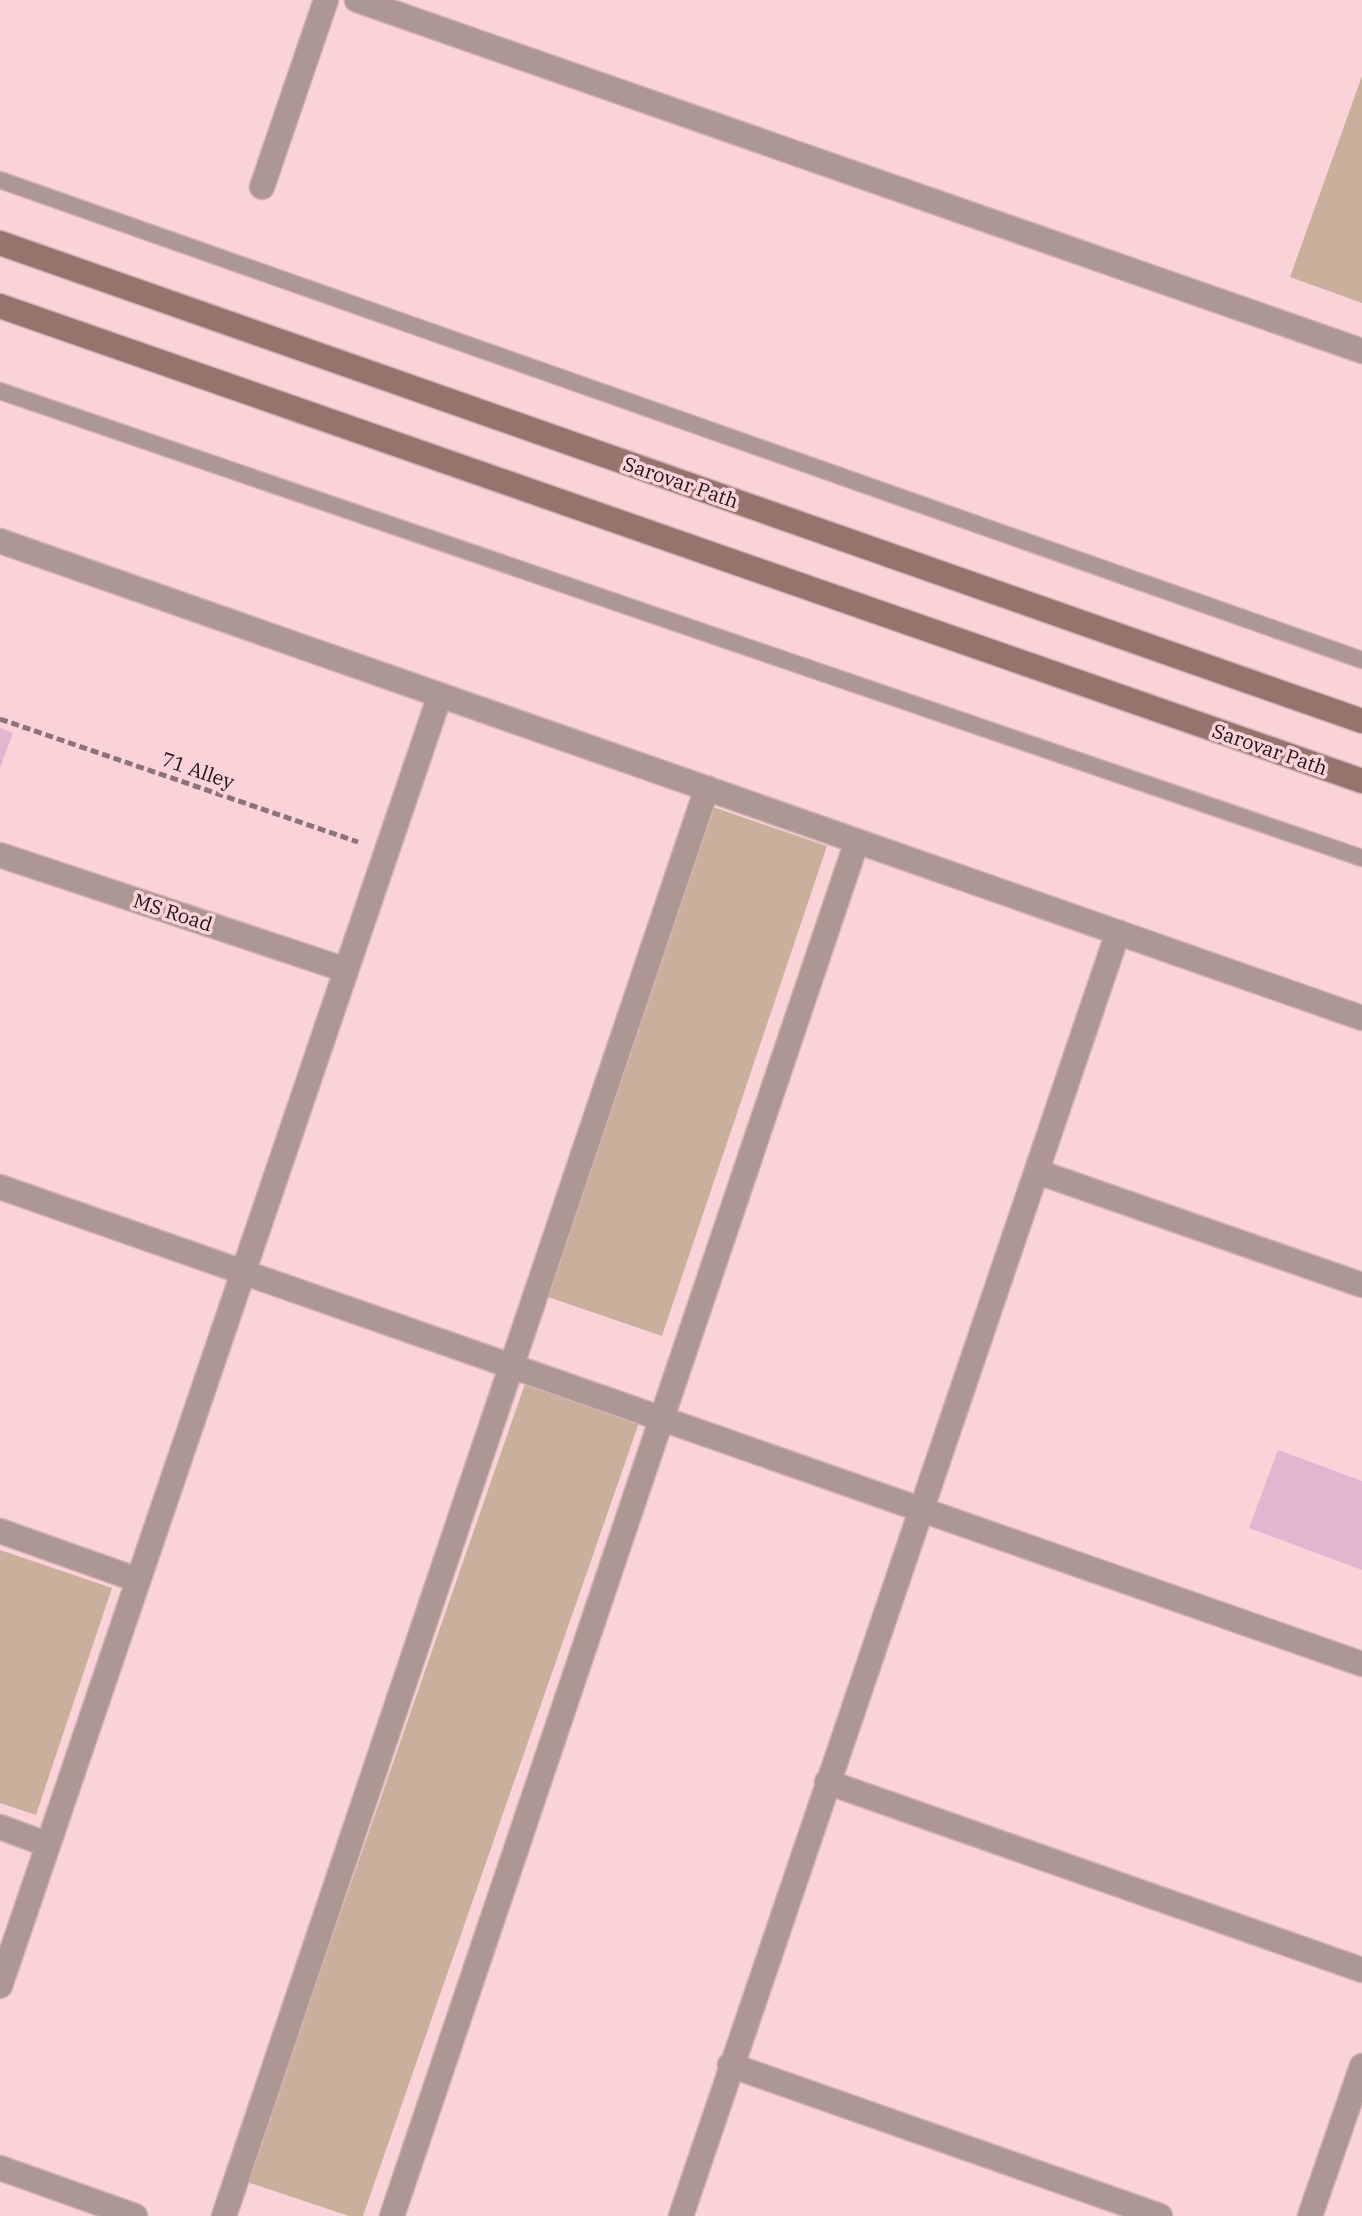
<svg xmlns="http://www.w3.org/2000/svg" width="1362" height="2216" font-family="'IBM Plex Serif',serif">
<rect width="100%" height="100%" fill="#fad3d9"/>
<!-- green -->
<path fill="#cab09c" d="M1362 76V303L1290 277Z
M713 807 827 846 662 1336 548 1297Z
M527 1378 641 1417 363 2216H349L247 2182Z
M0 1550 112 1588 36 1815 0 1803Z"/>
<!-- building -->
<path fill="#e1b6d1" d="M0 728 13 733 0 768Z
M1278 1450 1362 1481V1570L1249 1528Z"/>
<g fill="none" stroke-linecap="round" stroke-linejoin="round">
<!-- service casing -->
<g stroke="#d3b1b6" stroke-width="19">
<path id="service" d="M0 180 1362 660
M0 391 1362 858"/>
</g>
<!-- minor casing -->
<g stroke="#d3b1b6" stroke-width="27">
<path id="minor" d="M357 0 1362 351
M262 187 326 0
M0 541 1362 1018
M0 855 346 970
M1038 1172 1362 1285
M0 1531 138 1580
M827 1782 1362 1970
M0 1827 46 1844
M0 1986 440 695
M730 2065 1160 2216
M0 2168 135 2216
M224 2216 707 788
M392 2216 857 841
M681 2216 1118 932
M1310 2216 1362 2066"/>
</g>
<!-- tertiary casing -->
<g stroke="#d3b1b6" stroke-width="27">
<path id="tertiary" d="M0 1187 1362 1664"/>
</g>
<!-- secondary casing -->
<g stroke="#d3b1b6" stroke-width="27">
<path id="secondary" d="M0 243 1362 721
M0 306 1362 781"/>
</g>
<!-- path -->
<path stroke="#8c7377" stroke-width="5" stroke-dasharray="8 4" stroke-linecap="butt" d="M0 719 358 842"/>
<!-- service -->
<use href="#service" stroke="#ad9792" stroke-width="16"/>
<!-- minor -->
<use href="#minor" stroke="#ad9792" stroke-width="24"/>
<!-- tertiary -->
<use href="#tertiary" stroke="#ad9792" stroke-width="24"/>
<!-- secondary -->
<use href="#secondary" stroke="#94746d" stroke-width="24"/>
</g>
<g text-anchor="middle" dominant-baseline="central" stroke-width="7" stroke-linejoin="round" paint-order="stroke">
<!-- street labels -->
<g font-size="20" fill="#211416" stroke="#fad3d9">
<text transform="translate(681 482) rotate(19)">Sarovar Path</text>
<text transform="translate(1270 749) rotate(19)">Sarovar Path</text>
<text transform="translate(198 770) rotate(19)">71 Alley</text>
<text transform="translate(173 912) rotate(18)">MS Road</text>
</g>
</g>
</svg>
